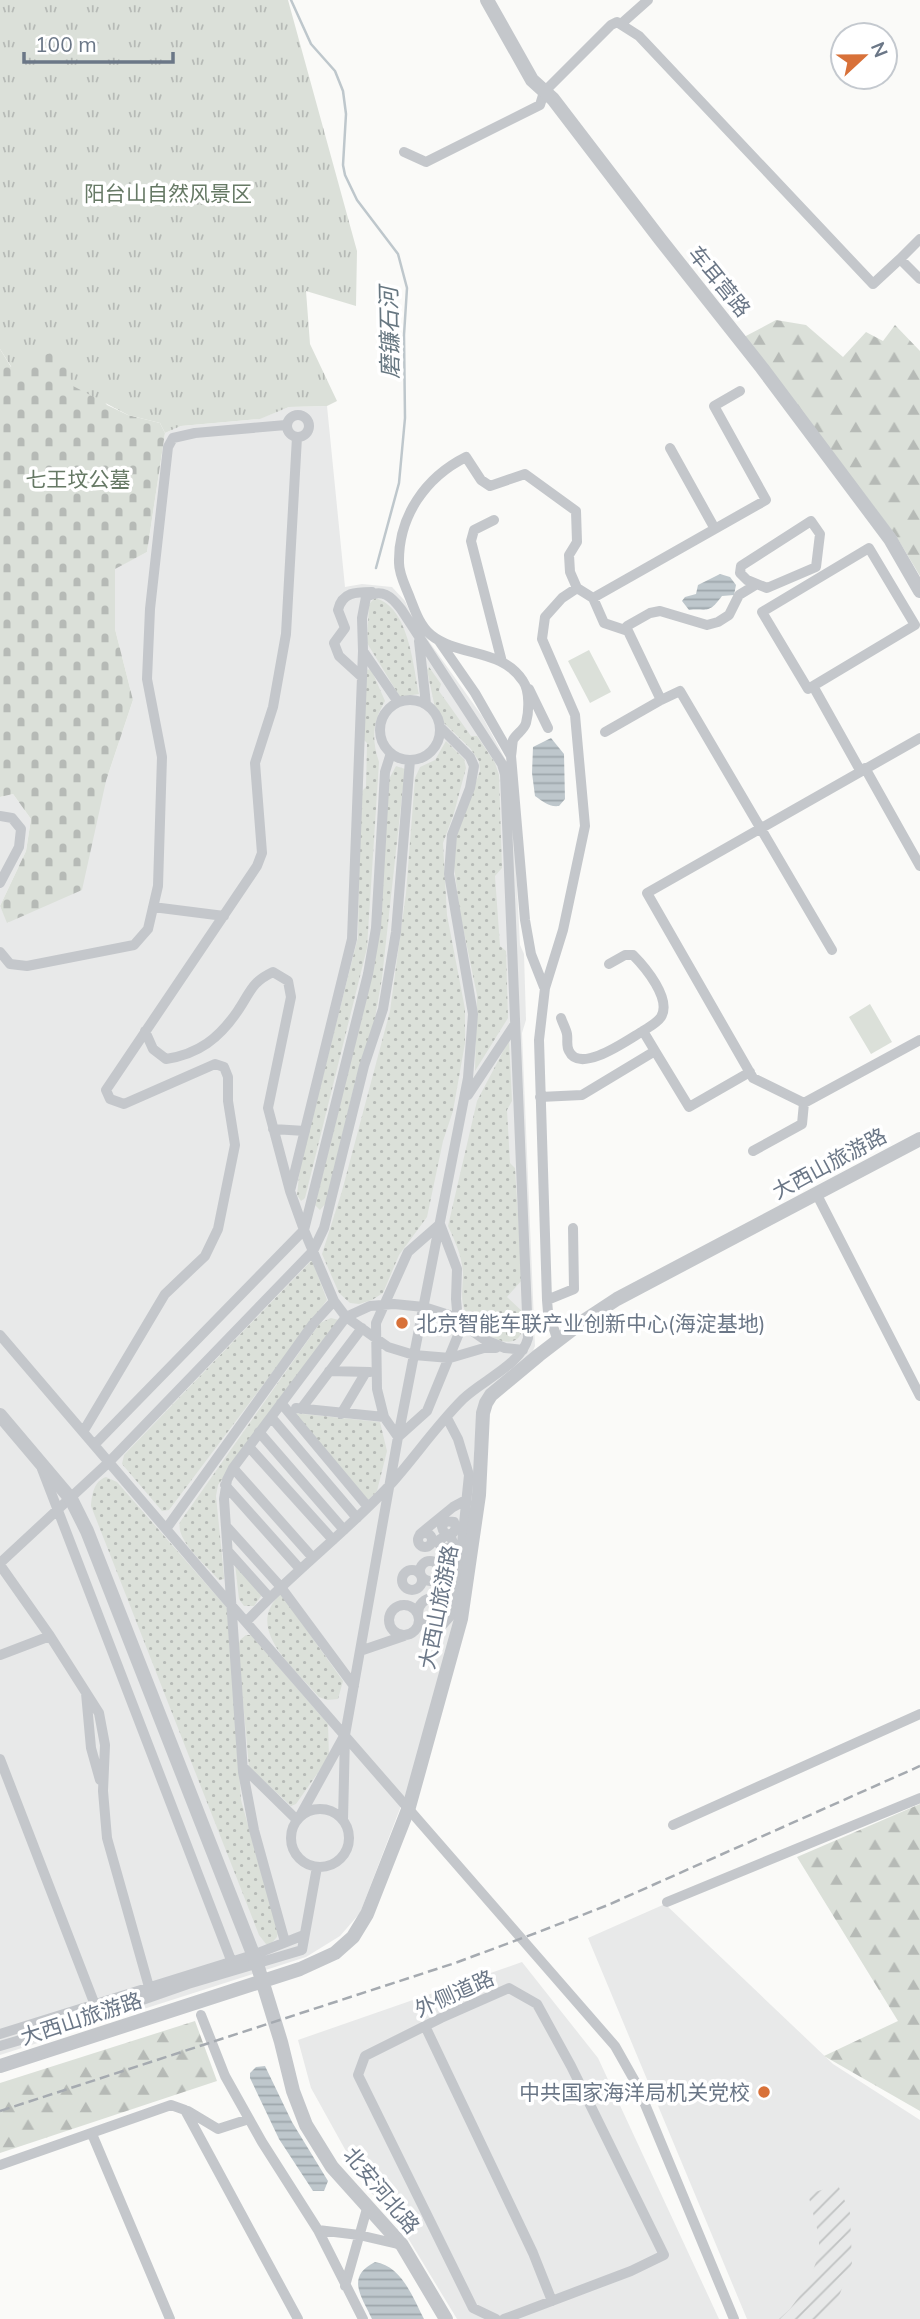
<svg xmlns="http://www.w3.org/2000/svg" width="920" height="2319" font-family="Mulish,'Noto Sans SC',sans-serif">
<defs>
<pattern id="industrial-furrows" width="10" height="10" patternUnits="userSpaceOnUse" patternTransform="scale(1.75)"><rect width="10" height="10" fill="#e8e9e9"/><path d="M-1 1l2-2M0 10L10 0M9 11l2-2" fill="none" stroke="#c0c2c2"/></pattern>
<pattern id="grass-dots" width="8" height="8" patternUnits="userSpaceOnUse" patternTransform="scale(1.75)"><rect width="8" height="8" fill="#dbe0d9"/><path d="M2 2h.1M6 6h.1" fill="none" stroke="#b6bab6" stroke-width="1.8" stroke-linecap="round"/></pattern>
<pattern id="forest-firs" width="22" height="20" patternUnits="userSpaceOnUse" patternTransform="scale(1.75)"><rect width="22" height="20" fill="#dbe0d9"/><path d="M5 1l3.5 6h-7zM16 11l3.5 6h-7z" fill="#b6bab6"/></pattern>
<pattern id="cemetery-stones" width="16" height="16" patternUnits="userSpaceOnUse" patternTransform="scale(1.75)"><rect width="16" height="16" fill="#dbe0d9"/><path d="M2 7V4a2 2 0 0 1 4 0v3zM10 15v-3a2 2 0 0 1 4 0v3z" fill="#b6bab6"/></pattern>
<pattern id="park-tufts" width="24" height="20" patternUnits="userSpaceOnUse" patternTransform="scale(1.75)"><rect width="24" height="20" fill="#dbe0d9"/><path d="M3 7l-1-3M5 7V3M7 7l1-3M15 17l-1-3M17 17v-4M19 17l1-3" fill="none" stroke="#b6bab6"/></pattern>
<pattern id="water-rules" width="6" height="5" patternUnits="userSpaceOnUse" patternTransform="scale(1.75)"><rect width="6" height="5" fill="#bec7cc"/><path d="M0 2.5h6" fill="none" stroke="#9ea6ab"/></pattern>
</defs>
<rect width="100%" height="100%" fill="#fafaf8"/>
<!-- built -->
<path fill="#e8e9e9" d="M327 406 345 587 362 584 392 587 405 601 413 619 482 716 508 764 514 826 520 945 524 954 526 1020 522 1033 535 1346 532 1353 479 1408 474 1451 477 1455 458 1612 409 1785 360 1913 340 1936 306 1957 0 2055V797L13 794 31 819 26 851 0 906 8 923 106 781 133 700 115 629V568L147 552 165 433 181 426 259 419 289 407Z
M665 1904 833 2064 920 2120V2319H747L588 1938Z
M522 1962 598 2058 719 2319H457L394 2215 367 2189 311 2088 298 2040Z"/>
<!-- industrial -->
<path fill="url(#industrial-furrows)" d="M838 2185 850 2213 852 2263 839 2296 828 2319H779L790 2309 808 2284 819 2254V2236L808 2194Z"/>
<!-- grass -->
<path fill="url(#grass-dots)" d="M375 598C409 607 413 665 419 694L400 697 367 643 369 604Z
M429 667 441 684 439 691 471 736H477L495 763 499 775 502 868 495 876 500 946 506 951 508 1018 475 1071 477 995 460 913 454 866 455 838 480 771 479 761 470 748 444 723 435 708 427 670Z
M371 669 385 701C373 722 371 738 379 762L367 948 305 1198 301 1201 297 1195 300 1167 358 937 360 793 366 787 367 743 362 738 366 670Z
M446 741 464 759 466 768 454 813 443 843 447 915 465 1009V1043L453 1111 443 1141 427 1217 399 1255 383 1293 372 1300 359 1304 350 1303 339 1293 322 1254 342 1191 390 1011 406 893 415 778 420 767 435 760Z
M396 766 405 769 382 978 374 1024 356 1078 326 1203 320 1210 315 1205 361 1019 389 779Z
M509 1040 512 1101 507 1110 510 1163 515 1168 522 1280 507 1297 523 1312C522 1321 525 1338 513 1341 498 1346 471 1325 465 1311 460 1300 463 1285 463 1273 462 1256 455 1241 448 1226L477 1101Z
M312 1260 327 1300 169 1510 162 1511 122 1464 124 1455Z
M331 1318 339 1320 218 1485 216 1496 224 1576V1579L219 1580C207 1566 175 1540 180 1522L320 1323Z
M294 1413 380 1422 387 1451 377 1491 368 1500Z
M106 1477 117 1482 228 1609 241 1800 278 1933 277 1937 270 1945 266 1944 259 1935 91 1506C92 1494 94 1481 106 1477Z
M235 1564 262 1595 254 1606H244L239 1599Z
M281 1594 343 1681 338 1699 327 1700 319 1697C296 1670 242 1628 281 1594Z
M246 1635H251L328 1724 329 1757 296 1804 291 1806 249 1767 238 1647 240 1640Z"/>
<!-- forest -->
<path fill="url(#forest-firs)" d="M776 320 806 325 843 357 866 332 883 341 895 325 920 351V576L896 536 744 337Z
M920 1804V2111L824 2056 898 2021 797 1857Z
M195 2021 217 2081 0 2153V2083Z"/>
<!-- cemetery -->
<path fill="url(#cemetery-stones)" d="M46 325 107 405 128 415 160 423 165 433 147 552 115 569V629L133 700 106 781 82 890 7 923 0 906 26 851 31 819 13 794 0 797V349L11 367Z"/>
<!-- park -->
<path fill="url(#park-tufts)" d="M0 0H288L357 251 356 306 306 291 310 344 337 401 327 406 289 407 260 419 181 426 165 433 160 423 128 415 73 386 60 349 12 368 0 349Z"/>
<!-- pitch -->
<path fill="#dbe0d9" d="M589 650 611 692 590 703 568 661Z
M870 1004 892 1042 871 1054 849 1017Z"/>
<!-- water -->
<path fill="url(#water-rules)" d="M720 574 730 577 736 585 734 595 722 596C708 615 707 608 689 610L682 601 685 597 696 594 698 585Z
M551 738 564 754 565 799 559 806C548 807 544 802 535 796L532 773 533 747Z
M265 2066 292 2122 328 2181 324 2191H313L279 2139 250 2078V2073L256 2067Z
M375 2262C402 2266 413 2298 424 2319H372C362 2297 345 2277 375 2262Z"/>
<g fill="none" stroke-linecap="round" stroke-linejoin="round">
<!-- stream -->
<path stroke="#bec7cc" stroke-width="2.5" d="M291 0 311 44 335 71 343 91 346 114 343 165 345 175 357 200 398 254 407 288 404 335 405 418 399 483 376 568"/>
<!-- minor -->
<path stroke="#c4c7cb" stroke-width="10" d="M621 24 648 0
M404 152 426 162 540 105 544 92 611 25 617 22 639 36 873 284 900 259 920 279
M900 259 920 239
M287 426a11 11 0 1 1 22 0a11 11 0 1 1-22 0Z
M670 448 715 529
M494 520 474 530 471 541 502 662
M811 521 820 534 816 567 767 588 747 580 740 573 741 566Z
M869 548 915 625 808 689 762 612Z
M593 598 604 623 628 631 661 700 605 732
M628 631 627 626 650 613 660 611 707 625 718 622 729 615 739 595 757 584
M419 641 426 704
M439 641 475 693 511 756
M363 651 398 702
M362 677 339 656 334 643 345 628 338 610C342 592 356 592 372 592
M813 686 860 770
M529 689 548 728
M661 700 680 691 832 950
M380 730a30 30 0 1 1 60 0a30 30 0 1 1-60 0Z
M920 738 647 893 753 1078 804 1103 920 1040
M865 768 920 866
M0 816 12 818 21 829 19 847 0 883
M153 907 224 916
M0 952 10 964 27 966 134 945 148 929 158 886 162 757 147 679 150 609 168 447 173 438 195 433 286 425
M609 964 625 955H633C645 967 672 999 661 1017 657 1023 649 1027 643 1031L655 1051
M544 987 531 954 525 920 511 756C512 751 512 744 513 740 516 734 524 730 526 723 529 712 530 691 523 681 502 648 458 657 431 635 420 626 415 611 410 598 406 587 399 575 399 563 398 516 426 477 466 457L481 480 490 486 525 474 576 511 577 542 569 555 570 572 577 588
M561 1018C563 1024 566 1029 567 1034 568 1040 566 1046 569 1051 580 1075 629 1039 643 1031
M145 1031 153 1049 166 1059C199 1054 219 1038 237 1012 251 992 250 983 273 972L288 981 291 997 268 1108 290 1191 304 1230 334 1301 346 1317 388 1347 414 1355 450 1358 484 1348H496
M468 1095 515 1024
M540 1097 582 1095 655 1051 689 1107 750 1072
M273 1129 305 1131
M753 1151 802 1124 804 1103
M816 1193 920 1396
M440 1224 457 1269 456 1299 459 1333 427 1411 398 1437 384 1417 377 1389 376 1323 408 1252Z
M547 1300 574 1289 573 1228
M0 1335 231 1605 615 2046 637 2085 734 2319
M558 1341 548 1312 547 1300 539 1040 545 988 563 930 585 826 575 715 542 639 545 617 562 598 577 588 593 598 766 500 714 406 740 391
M329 1371 370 1372
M281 1403 368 1507
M296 1408 384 1417
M301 1409 362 1328
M341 1414 366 1372
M271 1417 357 1518
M83 1432 165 1294 205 1256 218 1229 235 1145 228 1101V1077L224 1067 215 1064 124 1104 110 1099 106 1090 257 866 262 853 255 763 273 707 286 634 297 437
M259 1432 344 1530
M94 1445 304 1230 368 974 376 928 385 772 391 753
M249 1447 333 1540
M233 1468 313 1558
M42 1469 231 1960
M225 1485 300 1569
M226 1526 280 1586 354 1686
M166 1529 313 1324 334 1301
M418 1540a7 7 0 1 1 14 0a7 7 0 1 1-14 0Z
M420 1534 453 1507 466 1500
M447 1535 439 1540V1544L445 1549 451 1547 453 1543 451 1537C446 1534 443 1533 442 1527L445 1521 454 1522 456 1528 453 1533 447 1535
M227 1550 269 1597
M420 1571a10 10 0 1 1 20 0a10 10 0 1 1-20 0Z
M0 1563 109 1462 313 1251 324 1228 364 1066 383 1009 396 932 410 760
M0 1565 50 1636 99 1713 105 1745 103 1791 107 1838 149 1987
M402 1580a10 10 0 1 1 20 0a10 10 0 1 1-20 0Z
M418 1613a15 15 0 1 1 30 0a15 15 0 1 1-30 0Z
M389 1620a15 15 0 1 1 30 0a15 15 0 1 1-30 0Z
M247 1621C292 1573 345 1533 390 1485 415 1457 436 1426 463 1399 481 1381 522 1364 528 1338L505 774 502 764 401 609C391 596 382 588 366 597L362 618 363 651 352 939 290 1191
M445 1622 455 1611 469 1475 458 1439 447 1418
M360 1651 404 1636
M0 1655 50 1636
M86 1693 91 1748 100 1780
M0 1759 95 2005
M243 1767 297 1820
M291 1838a29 29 0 1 1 58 0a29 29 0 1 1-58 0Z
M300 1816 343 1738
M343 1820 345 1735 398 1437 468 1078 473 1014 449 874 452 835 470 788 474 766 470 757 440 727
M673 1825 920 1714
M667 1902 920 1798
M285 1942 254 1830 243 1772 224 1499 227 1480 233 1468 346 1317 370 1306 394 1304 424 1307 449 1315 485 1340 505 1348 523 1350
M201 2015 225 2076 262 2142 318 2230 363 2319
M425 2026 533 2253 552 2301
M0 2034 253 1955 304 1935
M0 2046 68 2026 188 1984 302 1950 317 1867
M188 2111 218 2129 249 2119
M92 2134 170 2319
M0 2165 171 2105 185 2110 298 2319
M318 2230 359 2235 402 2245
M345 2286 368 2205
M496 2319 473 2308 358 2075 365 2056 441 2018 509 1988 537 2004 571 2066 664 2255 631 2271 504 2319"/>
<!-- tertiary -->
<path stroke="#c4c7cb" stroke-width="14" d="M487 0 532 80 553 99 660 239 762 368 890 539 920 591
M0 1415 71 1499 87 1531 257 1964 281 2042 293 2091 306 2125 332 2167 402 2245 446 2319
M0 2066 300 1969 335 1953 353 1937 367 1914 409 1807 461 1619 479 1495 483 1413 486 1403 491 1395 539 1355 582 1322 617 1299 920 1139"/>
<!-- rail -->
<path stroke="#a5aab0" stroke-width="2.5" stroke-dasharray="10 5" stroke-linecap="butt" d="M0 2111 455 1963 536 1933 608 1905 920 1766"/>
</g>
<!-- markers -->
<g fill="#d87139" stroke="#fff" stroke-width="2.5">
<circle cx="402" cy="1323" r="7"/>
<circle cx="764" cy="2092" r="7"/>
</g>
<g text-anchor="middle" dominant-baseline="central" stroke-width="7" stroke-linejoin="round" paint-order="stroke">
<!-- park labels -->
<g font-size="21" fill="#667965" stroke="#fff">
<text x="168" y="193">阳台山自然风景区</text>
<text x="78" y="479">七王坟公墓</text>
</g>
<!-- street labels -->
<g font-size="21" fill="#6b7787" stroke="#fff">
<text transform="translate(720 281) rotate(51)">车耳营路</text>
<text transform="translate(829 1163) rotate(-28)">大西山旅游路</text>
<text transform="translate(438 1607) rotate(-79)">大西山旅游路</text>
<text transform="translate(454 1993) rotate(-24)">外侧道路</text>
<text transform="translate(81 2018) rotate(-18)">大西山旅游路</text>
<text transform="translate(382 2190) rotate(50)">北安河北路</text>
</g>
<!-- poi labels -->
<g font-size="21" fill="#6b7787" stroke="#fff" text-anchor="start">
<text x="416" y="1323">北京智能车联产业创新中心(海淀基地)</text>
<text x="750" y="2092" text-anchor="end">中共国家海洋局机关党校</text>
</g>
<!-- water labels -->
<g font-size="23" font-style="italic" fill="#677781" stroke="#fff">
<text transform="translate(389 333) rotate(-91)">磨镰石河</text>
</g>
</g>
<!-- north arrow -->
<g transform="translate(864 56) rotate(68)"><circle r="33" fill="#ffffff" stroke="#c4c9cf" stroke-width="2"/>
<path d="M0-5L12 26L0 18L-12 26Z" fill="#d87139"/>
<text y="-10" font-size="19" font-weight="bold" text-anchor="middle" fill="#6b7787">N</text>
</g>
<!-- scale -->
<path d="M24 52v10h149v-10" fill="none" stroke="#6b7787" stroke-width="3.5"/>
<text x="35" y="52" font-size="21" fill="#6b7787" stroke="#ffffff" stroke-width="5" paint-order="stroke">100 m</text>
</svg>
